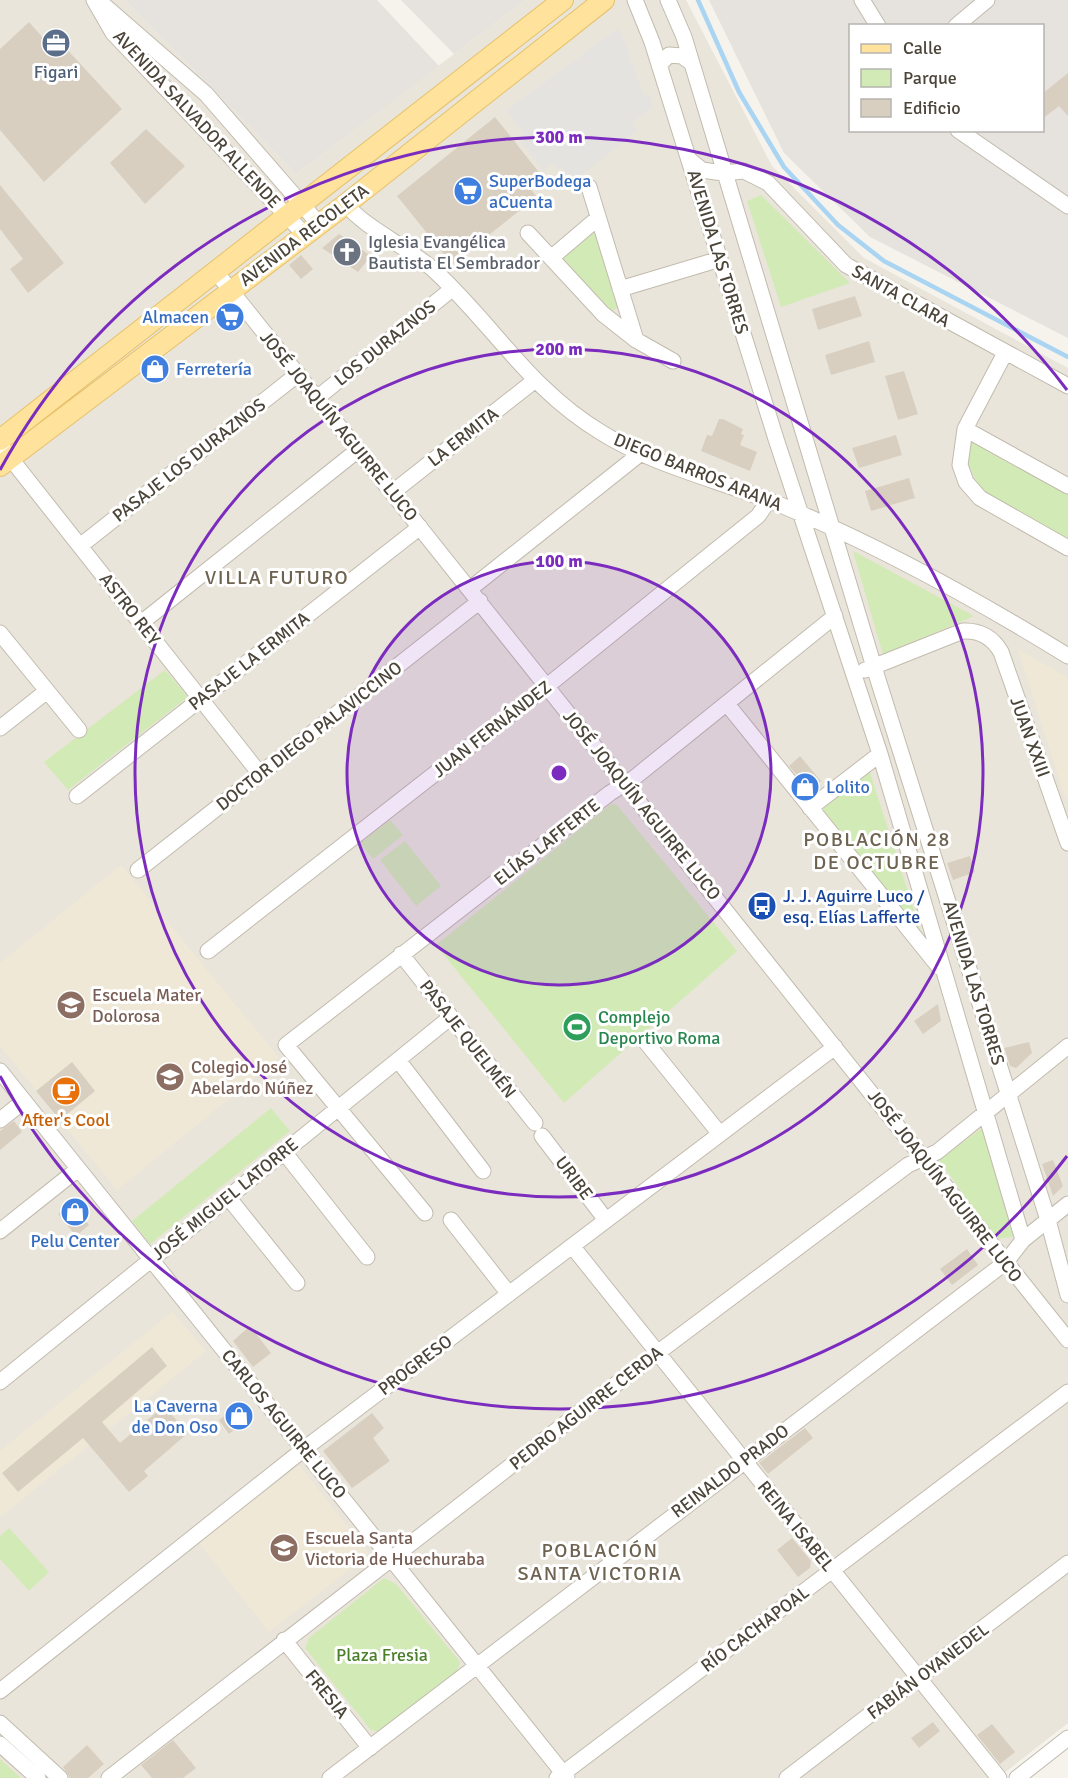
<svg xmlns="http://www.w3.org/2000/svg" width="1068" height="1778" font-family="Signika,sans-serif">
<rect width="100%" height="100%" fill="#f6f3ec"/>
<!-- residential -->
<path fill="#eae5da" d="M0 0H125L296 174 525 0H686L772 166 864 258 1068 368V1723L998 1778H0Z"/>
<!-- industrial -->
<path fill="#e6e2dd" fill-rule="evenodd" d="M125 0H377L439 66 296 174Z
M401 0H525L454 54Z
M709 0H1068V338L870 237 784 153ZM850 26H1042V130H850Z"/>
<!-- education -->
<path fill="#efe8d6" d="M1018 649 1068 678V797L1065 798Z
M121 865 279 1058 117 1190 60 1120 95 1091 72 1063 37 1091 0 1046V963Z
M172 1312 206 1351 0 1517V1451Z
M299 1465 369 1554 269 1632 199 1543Z"/>
<!-- green -->
<path fill="#d2eab5" d="M761 195 850 283 781 307 747 201Z
M595 229 618 307 609 313 560 259Z
M971 437 1068 490V541L981 492 967 461Z
M853 551 974 616 883 655Z
M165 670 188 697 68 790 44 762Z
M868 766 924 942 820 812Z
M611 804 617 805 737 951 564 1103 436 945Z
M390 820 403 835 373 859 360 843Z
M405 841 441 886 416 906 380 860Z
M271 1108 290 1131 150 1244 132 1221Z
M982 1128 1013 1237 995 1239 939 1160Z
M9 1528 49 1572 29 1591 0 1559V1536Z
M384 1578 396 1584 460 1662 457 1672 381 1732 371 1730 305 1648 309 1638Z
M0 1759 21 1778H0Z"/>
<!-- parking -->
<path fill="#e5e3e0" d="M617 29 621 32 644 96 650 94 653 107 632 122 638 130 573 182 561 167 558 169 553 163 544 171 519 139 525 134 506 111Z"/>
<g fill="none" stroke-linecap="round" stroke-linejoin="round">
<!-- stream -->
<path stroke="#a9d4f2" stroke-width="4.5" d="M698 0 739 92 784 167 838 225 884 261 1068 357"/>
</g>
<!-- building -->
<path fill="#d8cfc1" d="M29 22 44 39 51 32 122 109 44 182 0 130V49Z
M1068 73V116L1059 106 1042 119V94Z
M495 117 542 176 528 186 537 197 452 264 397 196Z
M146 129 185 166 145 204 110 163Z
M0 185 64 263 28 293 10 269 23 259 0 229Z
M339 234 371 256 358 272 322 248Z
M301 255 313 269 301 279 289 265Z
M855 296 862 316 818 330 812 309Z
M869 341 875 362 831 375 825 355Z
M904 371 918 414 898 420 885 376Z
M719 419H723L743 429 741 434 744 435 740 445 757 452 750 471 701 451 707 435 712 436Z
M896 435 902 455 859 468 852 448Z
M909 478 915 498 871 511 865 491Z
M800 756 821 781 810 790 789 766Z
M970 856 975 872 953 880 947 863Z
M938 1004 941 1021 923 1034 914 1021Z
M1029 1042 1032 1053 1016 1068 1010 1066 1004 1048Z
M72 1062 95 1091 60 1120 36 1091Z
M14 1121 22 1132 0 1150V1131Z
M1053 1160 1063 1186 1053 1196 1042 1164Z
M72 1203 89 1225 76 1236 58 1214Z
M967 1249 978 1265 952 1285 940 1269Z
M250 1326 271 1353 253 1367 233 1341Z
M152 1347 167 1366 102 1422 120 1443 164 1406 188 1433 144 1471 148 1476 129 1492 83 1438 18 1492 2 1473Z
M235 1408 245 1421 229 1434 219 1420Z
M372 1413 384 1428 373 1438 390 1461 352 1488 323 1451Z
M805 1428 813 1438 768 1474 759 1463Z
M792 1538 811 1561 810 1568 798 1577 777 1550Z
M933 1722 940 1731 919 1748 911 1738Z
M992 1724 1015 1752 1000 1764 977 1735Z
M173 1740 196 1768 183 1778H152L141 1765Z
M87 1745 104 1764 88 1778H70L63 1767Z"/>
<g fill="none" stroke-linecap="round" stroke-linejoin="round">
<!-- minor casing -->
<g stroke="#c2bbae" stroke-width="17">
<path id="minor" d="M94 0 113 33 305 235
M98 0 206 94 319 224
M635 0 652 42 776 439 880 754 1023 1240
M668 0 684 37 874 667 1048 1220 1068 1295
M862 0 878 26
M956 26 987 0
M659 65 669 55 682 56 690 62
M958 130 1068 206
M690 160 702 170 723 173 744 171 768 183 846 265 1068 386
M589 187 636 340
M346 204C364 228 412 249 436 272 495 327 530 390 602 433 657 467 723 481 783 506 882 547 977 600 1068 656
M528 233 603 314 636 340 673 361
M551 258 598 218
M216 272 1068 1340
M620 289 720 259
M1005 353 965 429 960 465 966 482 980 498 1068 548
M317 398 452 289
M965 429 1068 486
M0 445 260 774
M393 492 534 381
M80 546 298 374
M470 589 641 453
M141 623 358 450
M0 633 79 730
M865 670 963 631C980 630 993 638 1001 652L1068 843
M727 704 939 967
M0 728 47 691
M77 796 420 527
M810 808 880 754
M138 870 480 601
M208 951 547 686 758 516 769 500
M401 954 535 1123
M645 1041 720 1134
M398 1060 483 1171
M0 1071 567 1778
M0 1120 24 1101
M542 1136 606 1220
M284 1152 367 1257
M228 1197 297 1283
M425 1213 286 1045 610 793 634 778 835 616
M451 1220 509 1294
M0 1231 78 1169
M572 1246 999 1778
M0 1382 451 1017
M284 1640 370 1748
M0 1691 304 1449 835 1047
M0 1723 60 1778
M0 1744 38 1778
M109 1778 624 1378 908 1165 937 1152 1068 1046
M330 1778 1006 1262 1023 1240 1068 1204
M557 1778 1068 1392
M787 1778 1068 1563
M1017 1778 1068 1738"/>
</g>
<!-- major casing -->
<g stroke="#e6c16a" stroke-width="22">
<path id="major" d="M0 440 563 0
M0 466 346 204 604 0"/>
</g>
<!-- minor -->
<use href="#minor" stroke="#fff" stroke-width="15"/>
<!-- major -->
<use href="#major" stroke="#ffe39c" stroke-width="20"/>
</g>
<!-- distance rings -->
<circle cx="559" cy="773" r="212" fill="#7b2cbf" fill-opacity=".12"/>
<g fill="none" stroke="#7b2cbf" stroke-width="3">
<circle cx="559" cy="773" r="212"/>
<circle cx="559" cy="773" r="424"/>
<path d="M1067 1156A636 636 0 0 1 0 1076M0 470A636 636 0 0 1 1067 390"/>
</g>
<!-- icons -->
<defs>
<g id="office-disc" transform="scale(1.5)"><circle r="9.5" fill="#5c6f8a" stroke="#fff"/><path d="M-6-3h4V-5.5h4V-3h4V5H-6ZM-1-4.5V-3h2v-1.5ZM-6 0V1H6V0Z" fill="#fff"/></g>
<g id="supermarket-disc" transform="scale(1.5)"><circle r="9.5" fill="#3f7fe0" stroke="#fff"/><path d="M-6-5.5h2.5l.6 2H6L4.5 2H-2.5L-4.4-4H-6ZM-1.5 3.2a1.3 1.3 0 1 0 .1 0ZM3 3.2a1.3 1.3 0 1 0 .1 0Z" fill="#fff"/></g>
<g id="church-disc" transform="scale(1.5)"><circle r="9.5" fill="#6b7280" stroke="#fff"/><path d="M-1.2-6h2.4v3.5h3.3v2.4h-3.3V6h-2.4V-.1h-3.3v-2.4h3.3Z" fill="#fff"/></g>
<g id="shop-disc" transform="scale(1.5)"><circle r="9.5" fill="#3f7fe0" stroke="#fff"/><path d="M-5-2.5h2.3a2.7 3.5 0 0 1 5.4 0H5L5.5 6h-11ZM-1.5-2.5h3a1.5 2.3 0 0 0-3 0Z" fill="#fff"/></g>
<g id="bus-disc" transform="scale(1.5)"><circle r="9.5" fill="#1a4fb4" stroke="#fff"/><path d="M-5-6H5V4H4V6H2V4H-2V6H-4V4H-5ZM-3.5-4V0h7V-4ZM-3.5 1.2v1.5H-2V1.2ZM2 1.2v1.5H3.5V1.2Z" fill="#fff"/></g>
<g id="school-disc" transform="scale(1.5)"><circle r="9.5" fill="#8d6e63" stroke="#fff"/><path d="M0-5L7-2L0 1L-7-2ZM-4 1L0 2.5L4 1V4Q0 6-4 4Z" fill="#fff"/></g>
<g id="stadium-disc" transform="scale(1.5)"><circle r="9.5" fill="#2e9e5b" stroke="#fff"/><path d="M0-5a6.5 5 0 1 0 0 10a6.5 5 0 1 0 0-10ZM-3.5-1.8h7v3.6h-7Z" fill="#fff"/></g>
<g id="cafe-disc" transform="scale(1.5)"><circle r="9.5" fill="#e8710a" stroke="#fff"/><path d="M-5.5-4.5H6V0H3Q3 3.5 0 3.5H-2.5Q-5.5 3.5-5.5 0ZM3-3.2v2h1.7v-2ZM-6 4.5H4V6H-6Z" fill="#fff"/></g>
</defs>
<g fill-rule="evenodd">
<use href="#office-disc" x="56" y="43"/>
<use href="#supermarket-disc" x="468" y="191"/>
<use href="#church-disc" x="347" y="252"/>
<use href="#supermarket-disc" x="230" y="317"/>
<use href="#shop-disc" x="155" y="369"/>
<use href="#shop-disc" x="805" y="787"/>
<use href="#bus-disc" x="762" y="906"/>
<use href="#school-disc" x="71" y="1005"/>
<use href="#stadium-disc" x="577" y="1027"/>
<use href="#school-disc" x="170" y="1077"/>
<use href="#cafe-disc" x="66" y="1091"/>
<use href="#shop-disc" x="75" y="1212"/>
<use href="#shop-disc" x="239" y="1416"/>
<use href="#school-disc" x="284" y="1548"/>
</g>
<g text-anchor="middle" dominant-baseline="central" stroke-width="6" stroke-linejoin="round" paint-order="stroke">
<!-- service labels -->
<g font-size="18" fill="#4e5e75" stroke="#fff">
<text x="56" y="72">Figari</text>
</g>
<!-- street labels -->
<g font-size="18" fill="#4b4439" stroke="#fff">
<text transform="translate(197 119) rotate(47)">AVENIDA SALVADOR ALLENDE</text>
<text transform="translate(304 235) rotate(-37)">AVENIDA RECOLETA</text>
<text transform="translate(718 252) rotate(73)">AVENIDA LAS TORRES</text>
<text transform="translate(901 296) rotate(29)">SANTA CLARA</text>
<text transform="translate(385 343) rotate(-39)">LOS DURAZNOS</text>
<text transform="translate(339 426) rotate(51)">JOSÉ JOAQUÍN AGUIRRE LUCO</text>
<text transform="translate(463 437) rotate(-38)">LA ERMITA</text>
<text transform="translate(189 460) rotate(-38)">PASAJE LOS DURAZNOS</text>
<text transform="translate(698 472) rotate(22)">DIEGO BARROS ARANA</text>
<text transform="translate(130 609) rotate(52)">ASTRO REY</text>
<text transform="translate(249 661) rotate(-38)">PASAJE LA ERMITA</text>
<text transform="translate(492 729) rotate(-38)">JUAN FERNÁNDEZ</text>
<text transform="translate(309 736) rotate(-38)">DOCTOR DIEGO PALAVICCINO</text>
<text transform="translate(1030 737) rotate(70)">JUAN XXIII</text>
<text transform="translate(642 805) rotate(51)">JOSÉ JOAQUÍN AGUIRRE LUCO</text>
<text transform="translate(547 842) rotate(-38)">ELÍAS LAFFERTE</text>
<text transform="translate(974 983) rotate(73)">AVENIDA LAS TORRES</text>
<text transform="translate(468 1039) rotate(52)">PASAJE QUELMÉN</text>
<text transform="translate(574 1178) rotate(53)">URIBE</text>
<text transform="translate(945 1186) rotate(52)">JOSÉ JOAQUÍN AGUIRRE LUCO</text>
<text transform="translate(225 1199) rotate(-39)">JOSÉ MIGUEL LATORRE</text>
<text transform="translate(415 1365) rotate(-37)">PROGRESO</text>
<text transform="translate(586 1408) rotate(-38)">PEDRO AGUIRRE CERDA</text>
<text transform="translate(284 1424) rotate(51)">CARLOS AGUIRRE LUCO</text>
<text transform="translate(730 1471) rotate(-37)">REINALDO PRADO</text>
<text transform="translate(796 1526) rotate(51)">REINA ISABEL</text>
<text transform="translate(755 1629) rotate(-37)">RÍO CACHAPOAL</text>
<text transform="translate(928 1671) rotate(-37)">FABIÁN OYANEDEL</text>
<text transform="translate(327 1694) rotate(51)">FRESIA</text>
</g>
<!-- shop labels -->
<g font-size="18" fill="#366cbe" stroke="#fff" text-anchor="start">
<text x="489" y="181">SuperBodega<tspan x="489" dy="21">aCuenta</tspan></text>
<text x="209" y="317" text-anchor="end">Almacen</text>
<text x="176" y="369">Ferretería</text>
<text x="826" y="787">Lolito</text>
<text x="75" y="1241" text-anchor="middle">Pelu Center</text>
<text x="218" y="1406" text-anchor="end">La Caverna<tspan x="218" dy="21">de Don Oso</tspan></text>
</g>
<!-- worship labels -->
<g font-size="18" fill="#5b616d" stroke="#fff" text-anchor="start">
<text x="368" y="242">Iglesia Evangélica<tspan x="368" dy="21">Bautista El Sembrador</tspan></text>
</g>
<!-- transit labels -->
<g font-size="18" fill="#164399" stroke="#fff" text-anchor="start">
<text x="783" y="896">J. J. Aguirre Luco /<tspan x="783" dy="21">esq. Elías Lafferte</tspan></text>
</g>
<!-- education labels -->
<g font-size="18" fill="#785e54" stroke="#fff" text-anchor="start">
<text x="92" y="995">Escuela Mater<tspan x="92" dy="21">Dolorosa</tspan></text>
<text x="191" y="1067">Colegio José<tspan x="191" dy="21">Abelardo Núñez</tspan></text>
<text x="305" y="1538">Escuela Santa<tspan x="305" dy="21">Victoria de Huechuraba</tspan></text>
</g>
<!-- leisure labels -->
<g font-size="18" fill="#27864d" stroke="#fff" text-anchor="start">
<text x="598" y="1017">Complejo<tspan x="598" dy="21">Deportivo Roma</tspan></text>
</g>
<!-- food labels -->
<g font-size="18" fill="#c56008" stroke="#fff">
<text x="66" y="1120">After's Cool</text>
</g>
<!-- park labels -->
<g font-size="18" fill="#4a7f2a" stroke="#fff">
<text x="382" y="1655">Plaza Fresia</text>
</g>
<!-- neighbourhood labels -->
<g font-size="20" letter-spacing="1.5" fill="#6e6250" stroke="#fff">
<text x="277" y="577">VILLA FUTURO</text>
<text x="877" y="839">POBLACIÓN 28<tspan x="877" dy="23">DE OCTUBRE</tspan></text>
<text x="600" y="1550">POBLACIÓN<tspan x="600" dy="23">SANTA VICTORIA</tspan></text>
</g>
</g>
<circle cx="559" cy="773" r="9" fill="#7b2cbf" stroke="#fff" stroke-width="3"/>
<g font-size="18" text-anchor="middle" font-weight="bold" fill="#7b2cbf" stroke="#fff" stroke-width="6" stroke-linejoin="round" paint-order="stroke">
<text x="559" y="143">300 m</text>
<text x="559" y="355">200 m</text>
<text x="559" y="567">100 m</text>
</g>
<!-- legend -->
<rect x="849" y="24" width="195" height="108" fill="#ffffff" stroke="#b7b4b0" stroke-width="1.5"/>
<rect x="861" y="44" width="30" height="9" fill="#ffe39c" stroke="#b7b4b0" stroke-width="1.5"/>
<text x="903" y="54" font-size="18" fill="#4b4439">Calle</text>
<rect x="861" y="69" width="30" height="18" fill="#d2eab5" stroke="#b7b4b0" stroke-width="1.5"/>
<text x="903" y="84" font-size="18" fill="#4b4439">Parque</text>
<rect x="861" y="99" width="30" height="18" fill="#d8cfc1" stroke="#b7b4b0" stroke-width="1.5"/>
<text x="903" y="114" font-size="18" fill="#4b4439">Edificio</text>
</svg>
